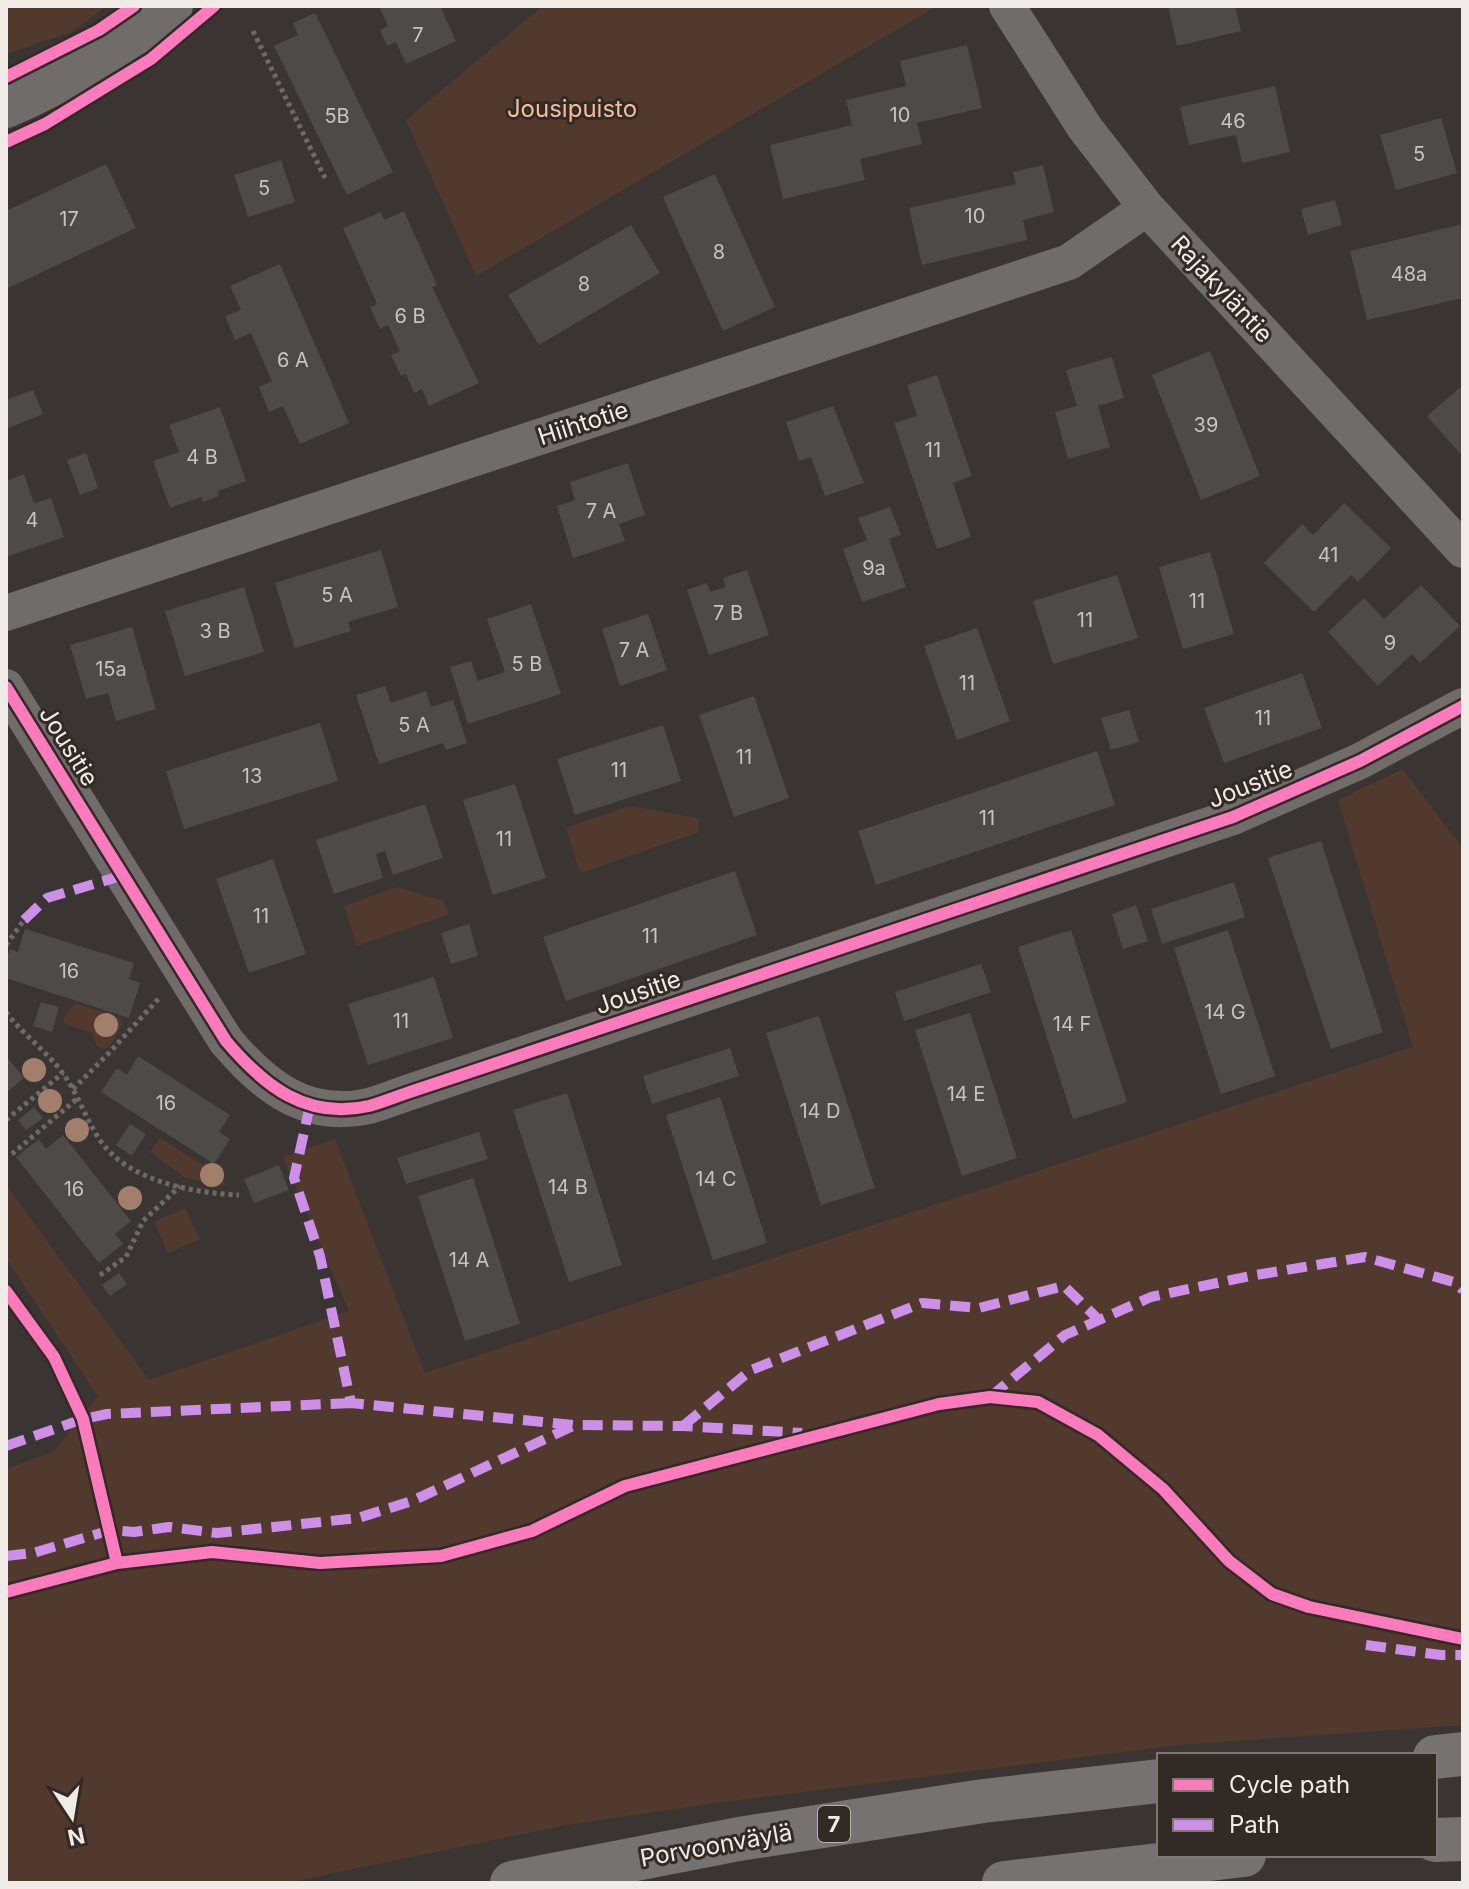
<svg xmlns="http://www.w3.org/2000/svg" width="1469" height="1889" font-family="Inter,sans-serif">
<rect width="100%" height="100%" fill="#3a3532"/>
<!-- green -->
<path fill="#513a2d" d="M6 6H107L71 32 6 54Z
M543 6H937L476 276 406 120Z
M1403 769 1463 849V1725L1179 1745 715 1803 566 1825 286 1883H6V1469L53 1452 98 1396 6 1258V1185L149 1380 349 1311 283 1157 335 1139 425 1373 1413 1047 1338 800Z
M630 806 698 818 699 832 580 873 566 828Z
M397 887 444 901 449 915 357 946 344 906Z
M75 1003 120 1018 122 1024 110 1046 103 1049 97 1046 92 1033 64 1023V1017Z
M160 1138 204 1166 224 1173V1184L220 1186 184 1177 150 1152Z
M185 1208 200 1239 168 1253 154 1222Z"/>
<!-- building -->
<path fill="#4e4a47" d="M379 6H440L456 41 406 64 396 42 387 46 380 30 388 26Z
M1168 6H1235L1241 31 1177 46Z
M315 13 393 172 347 195 274 46 298 35 293 23Z
M967 45 982 108 917 123 922 144 860 159 865 180 783 199 770 145 852 125 846 100 906 86 900 61Z
M1275 86 1290 152 1242 163 1236 135 1189 145 1180 107Z
M1441 118 1457 173 1396 190 1380 135Z
M281 160 295 202 248 217 234 175Z
M106 164 136 228 6 289V211Z
M1043 165 1054 212 1023 220 1027 240 922 265 909 208 1016 184 1013 172Z
M715 174 775 307 723 331 663 197Z
M1335 200 1342 225 1308 235 1301 209Z
M404 211 437 285 432 287 479 383 429 406 422 389 414 393 406 374 401 376 391 355 400 351 388 325 380 329 370 307 377 304 343 228 381 212 384 220Z
M1463 224V298L1367 320 1350 251Z
M631 225 660 273 539 345 508 295Z
M280 264 349 423 300 444 283 406 269 412 259 387 272 381 251 333 235 340 225 316 241 310 230 286Z
M1210 351 1260 476 1201 500 1152 375Z
M1112 357 1124 398 1098 406 1110 447 1068 459 1055 412 1077 406 1066 370Z
M937 375 972 476 953 483 971 537 937 549 894 423 917 416 907 385Z
M1463 385V457L1427 416Z
M33 390 43 414 6 429V400Z
M833 406 864 483 825 496 811 457 799 461 786 422Z
M220 407 246 481 218 491 219 496 203 502 201 497 170 508 153 461 179 452 169 425Z
M86 453 98 488 80 495 67 460Z
M628 463 645 515 619 524 625 541 573 558 557 506 575 500 570 482Z
M24 474 34 503 51 498 64 537 6 557V481Z
M1344 503 1391 548 1358 582 1351 575 1314 612 1264 563 1302 524 1313 535Z
M890 507 901 535 889 539 906 587 862 602 843 549 867 540 858 518Z
M381 550 398 607 348 622 351 631 295 648 275 583Z
M1210 552 1234 634 1183 649 1159 567Z
M747 570 769 635 709 655 687 590 707 583 710 592 726 587 723 578Z
M1117 575 1138 638 1053 664 1033 601Z
M1421 585 1460 626 1420 663 1412 654 1378 686 1328 632 1364 598 1384 619Z
M244 587 264 652 185 676 165 611Z
M531 604 561 694 468 724 450 667 471 661 478 681 505 672 487 619Z
M648 614 667 670 620 686 602 629Z
M132 627 156 709 116 721 108 693 86 699 70 645Z
M977 628 1010 721 957 740 924 646Z
M1302 673 1322 728 1224 763 1204 708Z
M385 686 391 703 426 691 431 707 453 700 467 743 446 750 443 743 379 764 356 695Z
M754 696 789 798 734 817 699 715Z
M1129 710 1139 742 1111 750 1101 718Z
M320 723 338 781 184 829 166 771Z
M663 725 681 781 575 815 557 759Z
M1097 751 1115 805 876 885 858 831Z
M515 784 546 878 493 895 463 800Z
M425 804 443 858 393 875 385 851 376 854 383 878 334 894 316 840Z
M1321 841 1383 1032 1331 1049 1268 858Z
M273 859 306 954 249 973 216 879Z
M735 871 757 935 566 1001 543 937Z
M1234 882 1245 917 1162 944 1151 909Z
M1136 905 1148 941 1123 949 1112 914Z
M469 924 478 956 451 964 441 933Z
M25 929 134 963 129 979 140 983 129 1018 6 978V961L10 949 18 952Z
M1071 930 1127 1102 1073 1119 1018 947Z
M1228 930 1275 1076 1221 1094 1174 948Z
M981 964 991 992 904 1021 895 992Z
M434 977 453 1038 368 1065 348 1004Z
M41 1002 59 1007 52 1032 33 1026Z
M970 1013 1017 1158 962 1176 915 1030Z
M819 1016 875 1188 821 1205 766 1033Z
M730 1048 739 1076 652 1104 643 1076Z
M6 1056 24 1078 6 1093Z
M138 1056 230 1115 219 1132 230 1139 214 1164 101 1092 117 1068 127 1075Z
M567 1093 622 1265 569 1282 513 1110Z
M720 1097 767 1243 713 1260 666 1115Z
M34 1107 43 1118 26 1130 18 1120Z
M130 1124 146 1134 132 1156 116 1145Z
M479 1132 488 1159 406 1184 397 1158Z
M63 1135 131 1221 115 1234 123 1244 99 1263 16 1157 39 1139 46 1149Z
M279 1165 289 1190 254 1203 244 1179Z
M473 1178 520 1324 465 1341 418 1196Z
M119 1273 127 1284 110 1296 102 1285Z"/>
<g fill="none" stroke-linecap="round" stroke-linejoin="round">
<!-- path -->
<path stroke="#6d6b69" stroke-width="5" stroke-dasharray="4 4" stroke-linecap="butt" d="M253 31 325 178
M6 945 24 920 30 921
M6 1012C23 1035 48 1052 64 1075 79 1096 86 1120 100 1140 127 1181 193 1193 239 1195
M73 1089 108 1054 160 997
M6 1120 63 1073
M12 1154 78 1098
M100 1275 126 1257 143 1221 180 1186"/>
<!-- minor -->
<path stroke="#6f6c6a" stroke-width="36" d="M1007 6 1085 128 1147 208 1463 550
M6 613 1069 262 1147 208
M6 687 226 1041C264 1086 306 1120 369 1106 384 1102 400 1095 416 1090L1233 817 1360 761 1463 706"/>
<!-- major -->
<path stroke="#706c69" stroke-width="44" d="M6 106C66 80 120 47 171 6"/>
<!-- highway -->
<path stroke="#767271" stroke-width="44" d="M1435 1757 1463 1754
M1435 1840 1463 1839
M512 1883 739 1839 983 1801 1159 1781
M1004 1883 1244 1855"/>
<!-- quiet -->
<path stroke="#ce8fe9" stroke-width="10" stroke-dasharray="20 10" stroke-linecap="butt" d="M24 920 47 898 124 875
M310 1105 294 1178 320 1256 351 1403 574 1425 683 1426 802 1433
M990 1397 1065 1335 1151 1297 1250 1276 1365 1257 1454 1282 1463 1290
M683 1426 751 1370 922 1303 979 1308 1064 1286 1099 1320
M6 1446 83 1419 107 1414 351 1403
M6 1556 33 1553 111 1530 134 1532 169 1527 217 1533 358 1518 412 1501 573 1426
M1366 1645 1441 1655H1463"/>
<!-- cycleway casing -->
<g stroke="#322a25" stroke-width="17">
<path id="cycleway" d="M6 77 99 30 134 6
M6 142 45 124 151 59 214 6
M6 687 226 1041C264 1086 306 1120 369 1106 384 1102 400 1095 416 1090L1233 817 1360 761 1463 706
M6 1291 54 1357 83 1419 117 1563
M6 1592 117 1563 212 1552 320 1563 441 1556 532 1531 625 1486 939 1404 990 1397 1038 1402 1098 1435 1163 1489 1229 1561 1272 1594 1309 1607 1463 1639"/>
</g>
<!-- cycleway -->
<use href="#cycleway" stroke="#fd7abc" stroke-width="12"/>
</g>
<!-- trees -->
<g fill="#a27f6b">
<circle cx="106" cy="1025" r="12"/>
<circle cx="34" cy="1070" r="12"/>
<circle cx="50" cy="1101" r="12"/>
<circle cx="77" cy="1130" r="12"/>
<circle cx="212" cy="1175" r="12"/>
<circle cx="130" cy="1198" r="12"/>
</g>
<g text-anchor="middle" dominant-baseline="central" stroke-width="6" stroke-linejoin="round" paint-order="stroke">
<!-- number labels -->
<g font-size="20" fill="#c8c3c0">
<text x="418" y="35">7</text>
<text x="900" y="115">10</text>
<text x="337" y="116">5B</text>
<text x="1233" y="121">46</text>
<text x="1419" y="154">5</text>
<text x="264" y="188">5</text>
<text x="975" y="216">10</text>
<text x="69" y="219">17</text>
<text x="719" y="252">8</text>
<text x="1409" y="274">48a</text>
<text x="584" y="284">8</text>
<text x="410" y="316">6 B</text>
<text x="293" y="360">6 A</text>
<text x="1206" y="425">39</text>
<text x="933" y="450">11</text>
<text x="202" y="457">4 B</text>
<text x="601" y="511">7 A</text>
<text x="32" y="520">4</text>
<text x="1328" y="555">41</text>
<text x="874" y="568">9a</text>
<text x="337" y="595">5 A</text>
<text x="1197" y="601">11</text>
<text x="728" y="613">7 B</text>
<text x="1085" y="620">11</text>
<text x="215" y="631">3 B</text>
<text x="1390" y="643">9</text>
<text x="634" y="650">7 A</text>
<text x="527" y="664">5 B</text>
<text x="111" y="669">15a</text>
<text x="967" y="683">11</text>
<text x="1263" y="718">11</text>
<text x="414" y="725">5 A</text>
<text x="744" y="757">11</text>
<text x="619" y="770">11</text>
<text x="252" y="776">13</text>
<text x="987" y="818">11</text>
<text x="504" y="839">11</text>
<text x="261" y="916">11</text>
<text x="650" y="936">11</text>
<text x="69" y="971">16</text>
<text x="1225" y="1012">14 G</text>
<text x="401" y="1021">11</text>
<text x="1072" y="1024">14 F</text>
<text x="966" y="1094">14 E</text>
<text x="166" y="1103">16</text>
<text x="820" y="1111">14 D</text>
<text x="716" y="1179">14 C</text>
<text x="568" y="1187">14 B</text>
<text x="74" y="1189">16</text>
<text x="469" y="1260">14 A</text>
</g>
<!-- shield labels -->
<rect fill="#322a25" stroke="#b8b1ae" stroke-width="2" x="818" y="1806" width="32" height="36" rx="6"/>
<g font-size="22" font-weight="bold" fill="#f1ebe8">
<text x="834" y="1824">7</text>
</g>
<!-- park labels -->
<g font-size="24" fill="#f7bb99" stroke="#322a25">
<text x="572" y="108">Jousipuisto</text>
</g>
<!-- street labels -->
<g font-size="24" fill="#f1ebe8" stroke="#322a25">
<text transform="translate(1222 289) rotate(47)">Rajakyläntie</text>
<text transform="translate(583 423) rotate(-18)">Hiihtotie</text>
<text transform="translate(69 746) rotate(58)">Jousitie</text>
<text transform="translate(1250 784) rotate(-22)">Jousitie</text>
<text transform="translate(638 992) rotate(-19)">Jousitie</text>
<text transform="translate(716 1845) rotate(-10)">Porvoonväylä</text>
</g>
</g>
<!-- border -->
<rect width="1469" height="1889" fill="none" stroke="#f1ebe8" stroke-width="16"/>
<!-- legend -->
<rect x="1157" y="1753" width="280" height="104" fill="#322a25" stroke="#7e7773" stroke-width="2"/>
<rect x="1173" y="1779" width="40" height="12" fill="#fd7abc" stroke="#7e7773" stroke-width="2"/>
<text x="1229" y="1793" font-size="24" fill="#f1ebe8">Cycle path</text>
<rect x="1173" y="1819" width="40" height="12" fill="#ce8fe9" stroke="#7e7773" stroke-width="2"/>
<text x="1229" y="1833" font-size="24" fill="#f1ebe8">Path</text>
<!-- north arrow -->
<g transform="translate(72 1817) rotate(168)" stroke="#322a25" stroke-width="6" paint-order="stroke">
<path d="M0-6L14 30L0 20L-14 30Z" fill="#f1ebe8"/>
<text y="-12" font-size="22" font-weight="bold" text-anchor="middle" fill="#f1ebe8">N</text>
</g>
</svg>
